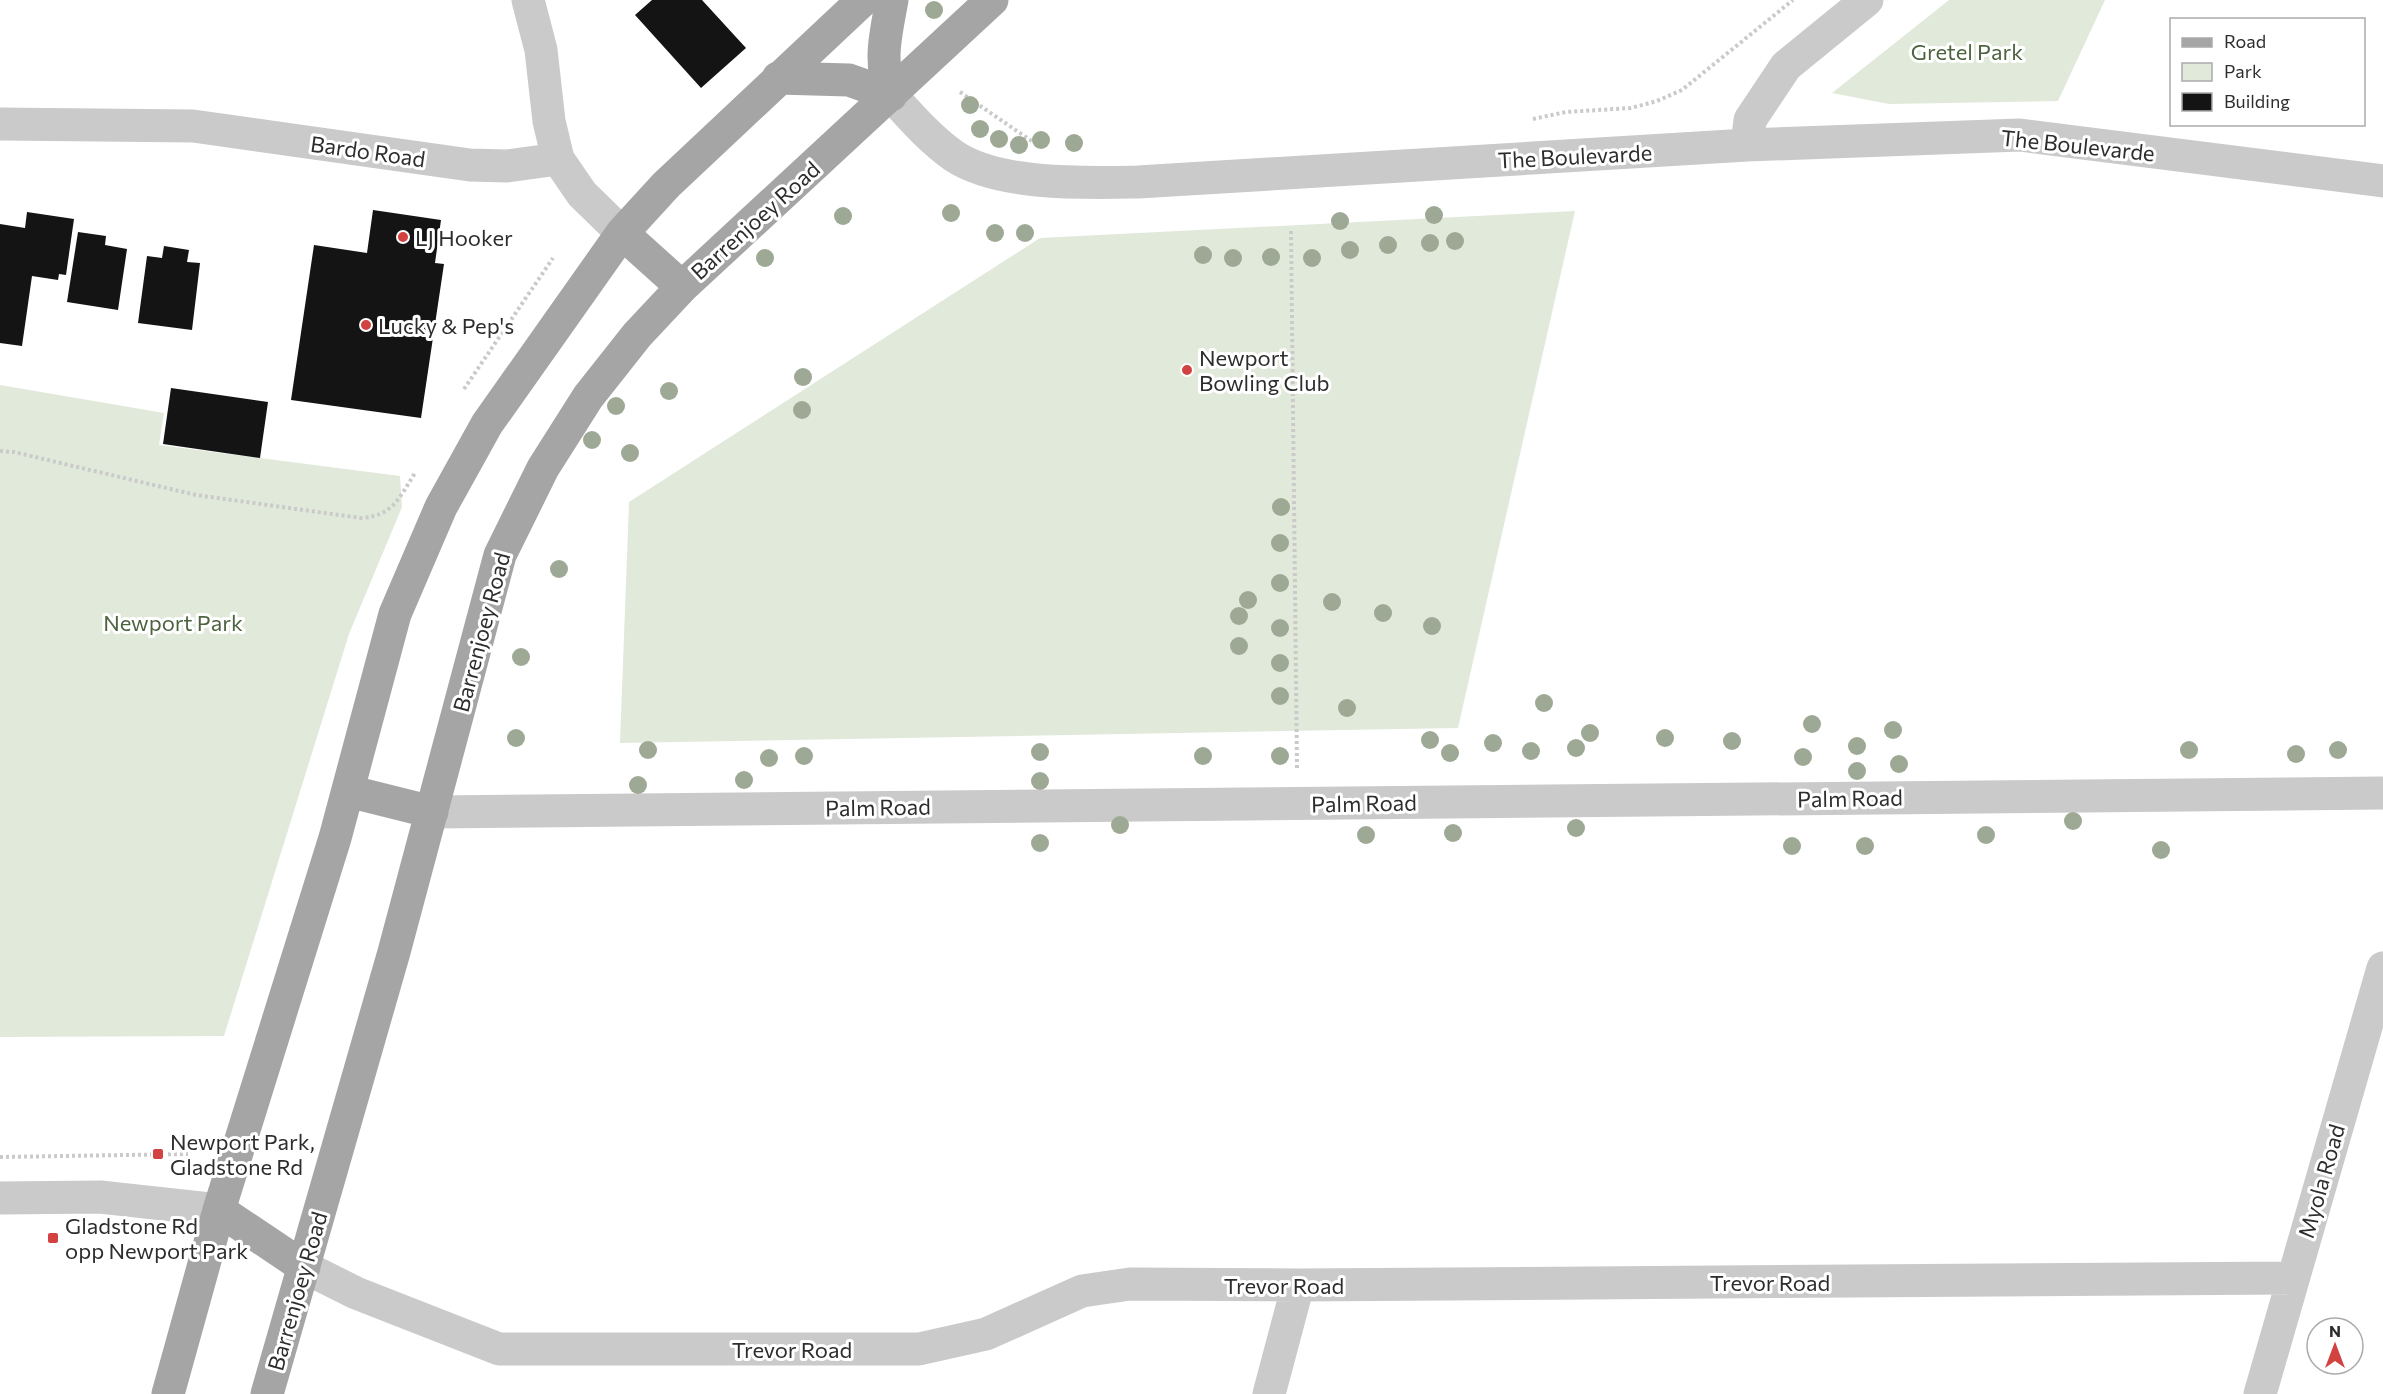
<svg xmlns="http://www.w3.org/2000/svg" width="2383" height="1394" font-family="Commissioner,sans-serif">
<rect width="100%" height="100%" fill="#fff"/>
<!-- green -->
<path fill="#e1e9db" d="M1949 0H2105L2058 101 1889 104 1832 93Z
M1575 211 1458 728 620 743 629 502 1040 238Z
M0 385 164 413 159 445 400 476 402 507 349 634 224 1036 0 1037Z"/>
<!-- building -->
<path fill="#141414" d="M652 0H702L746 48 701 88 635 15Z
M373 210 441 220 435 263 444 264 421 418 291 400 314 245 367 253Z
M27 212 74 219 66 275 59 274 58 280 32 276 22 346 0 343V224L25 228Z
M78 232 106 236 105 245 127 249 118 310 67 302Z
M164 246 189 250 187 262 200 263 192 330 138 323 147 256 162 258Z
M171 388 268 402 260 458 163 444Z"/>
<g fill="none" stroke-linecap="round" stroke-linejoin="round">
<!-- path -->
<path stroke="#cacaca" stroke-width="4" stroke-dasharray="3 3" stroke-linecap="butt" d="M960 92 1033 142
M1533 119 1566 112 1631 108 1657 101 1682 90 1793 0
M1291 231 1297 768
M464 389 553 258
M0 451 14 452 196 495 361 518C393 516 399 498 415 473
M0 1157 188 1154"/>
<!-- minor -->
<path stroke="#cacaca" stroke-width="33" d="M528 0 541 50 549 121 558 159 582 194 622 233
M891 95C910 116 930 139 954 156 999 186 1086 183 1138 182L1747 145 2020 135 2383 181
M0 124 193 126 470 165 507 166 558 159
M1747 145 1750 120 1786 66 1867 0
M432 812 2383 793
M0 1198 100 1197 219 1210
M304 1267 356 1293 499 1349H919L986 1334 1082 1291 1130 1284 1298 1285 2292 1278
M1269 1394 1298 1285
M2260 1394 2383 968"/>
<!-- major -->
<path stroke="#a5a5a5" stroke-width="33" d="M778 78 849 80 891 95
M891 95C878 61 886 34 892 0
M622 233 682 287
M348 791 432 812
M219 1210 304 1267
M168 1394 219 1210 335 838 395 614 441 507 487 424 622 233 666 185 863 0
M267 1394 394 952 500 555 543 468 588 397 637 335 682 287 992 0"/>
</g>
<!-- trees -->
<g fill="#9da995">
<circle cx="934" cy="10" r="9"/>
<circle cx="970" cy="105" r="9"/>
<circle cx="980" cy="129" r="9"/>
<circle cx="999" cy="139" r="9"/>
<circle cx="1041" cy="140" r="9"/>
<circle cx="1074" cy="143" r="9"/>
<circle cx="1019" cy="145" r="9"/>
<circle cx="951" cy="213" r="9"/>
<circle cx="1434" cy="215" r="9"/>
<circle cx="843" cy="216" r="9"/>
<circle cx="1340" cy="221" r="9"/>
<circle cx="995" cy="233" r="9"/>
<circle cx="1025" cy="233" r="9"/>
<circle cx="1455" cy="241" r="9"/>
<circle cx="1430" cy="243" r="9"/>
<circle cx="1388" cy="245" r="9"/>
<circle cx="1350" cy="250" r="9"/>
<circle cx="1203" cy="255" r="9"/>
<circle cx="1271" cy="257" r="9"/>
<circle cx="765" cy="258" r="9"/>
<circle cx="1233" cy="258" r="9"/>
<circle cx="1312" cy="258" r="9"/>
<circle cx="803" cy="377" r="9"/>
<circle cx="669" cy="391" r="9"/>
<circle cx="616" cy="406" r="9"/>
<circle cx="802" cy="410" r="9"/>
<circle cx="592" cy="440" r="9"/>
<circle cx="630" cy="453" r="9"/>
<circle cx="1281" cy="507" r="9"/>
<circle cx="1280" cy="543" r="9"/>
<circle cx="559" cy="569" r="9"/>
<circle cx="1280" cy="583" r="9"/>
<circle cx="1248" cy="600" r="9"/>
<circle cx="1332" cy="602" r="9"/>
<circle cx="1383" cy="613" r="9"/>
<circle cx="1239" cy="616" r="9"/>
<circle cx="1432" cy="626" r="9"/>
<circle cx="1280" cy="628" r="9"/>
<circle cx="1239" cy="646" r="9"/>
<circle cx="521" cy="657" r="9"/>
<circle cx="1280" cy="663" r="9"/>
<circle cx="1280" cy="696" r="9"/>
<circle cx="1544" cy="703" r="9"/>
<circle cx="1347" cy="708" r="9"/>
<circle cx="1812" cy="724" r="9"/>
<circle cx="1893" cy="730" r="9"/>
<circle cx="1590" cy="733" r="9"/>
<circle cx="516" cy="738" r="9"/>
<circle cx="1665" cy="738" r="9"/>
<circle cx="1430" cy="740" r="9"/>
<circle cx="1732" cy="741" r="9"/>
<circle cx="1493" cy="743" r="9"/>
<circle cx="1857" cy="746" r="9"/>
<circle cx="1576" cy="748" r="9"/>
<circle cx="648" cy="750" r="9"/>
<circle cx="2189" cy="750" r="9"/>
<circle cx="2338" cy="750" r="9"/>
<circle cx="1531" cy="751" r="9"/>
<circle cx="1040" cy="752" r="9"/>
<circle cx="1450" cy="753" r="9"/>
<circle cx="2296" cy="754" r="9"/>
<circle cx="804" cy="756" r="9"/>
<circle cx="1203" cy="756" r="9"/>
<circle cx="1280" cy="756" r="9"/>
<circle cx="1803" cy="757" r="9"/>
<circle cx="769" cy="758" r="9"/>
<circle cx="1899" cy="764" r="9"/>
<circle cx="1857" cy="771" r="9"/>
<circle cx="744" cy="780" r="9"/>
<circle cx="1040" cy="781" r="9"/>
<circle cx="638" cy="785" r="9"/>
<circle cx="2073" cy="821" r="9"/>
<circle cx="1120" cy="825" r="9"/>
<circle cx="1576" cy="828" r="9"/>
<circle cx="1453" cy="833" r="9"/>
<circle cx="1366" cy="835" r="9"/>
<circle cx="1986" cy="835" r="9"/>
<circle cx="1040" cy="843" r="9"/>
<circle cx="1792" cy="846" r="9"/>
<circle cx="1865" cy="846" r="9"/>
<circle cx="2161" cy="850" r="9"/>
</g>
<!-- markers -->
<g fill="#d14241" stroke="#fff" stroke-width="2">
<circle cx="403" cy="237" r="6"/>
<circle cx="366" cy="325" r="6"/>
<circle cx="1187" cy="370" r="6"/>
<rect x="152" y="1148" width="12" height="12" rx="3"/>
<rect x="47" y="1232" width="12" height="12" rx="3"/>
</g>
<g text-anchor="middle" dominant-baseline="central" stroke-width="6" stroke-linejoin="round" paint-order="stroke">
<!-- park labels -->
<g font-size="22" fill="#4d633f" stroke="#fff">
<text x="1967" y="51">Gretel Park</text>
<text x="173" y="622">Newport Park</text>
</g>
<!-- street labels -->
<g font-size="22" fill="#2d2d2d" stroke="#fff">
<text transform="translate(2078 145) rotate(6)">The Boulevarde</text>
<text transform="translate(368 151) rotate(8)">Bardo Road</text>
<text transform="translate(1575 156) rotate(-3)">The Boulevarde</text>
<text transform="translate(755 220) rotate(-42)">Barrenjoey Road</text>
<text transform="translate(481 632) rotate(-75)">Barrenjoey Road</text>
<text transform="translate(1850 798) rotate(-1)">Palm Road</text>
<text transform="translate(1364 803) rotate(-1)">Palm Road</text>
<text transform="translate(878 807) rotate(-1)">Palm Road</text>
<text transform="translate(2321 1181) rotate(-74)">Myola Road</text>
<text x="1770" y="1282">Trevor Road</text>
<text x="1284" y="1285">Trevor Road</text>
<text transform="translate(297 1291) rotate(-74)">Barrenjoey Road</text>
<text x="792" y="1349">Trevor Road</text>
</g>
<!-- poi labels -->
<g font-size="22" fill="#2d2d2d" stroke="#fff" text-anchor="start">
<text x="415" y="237">LJ Hooker</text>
<text x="378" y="325">Lucky &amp; Pep's</text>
<text x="1199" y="357">Newport<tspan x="1199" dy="25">Bowling Club</tspan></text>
<text x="170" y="1141">Newport Park,<tspan x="170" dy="25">Gladstone Rd</tspan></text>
<text x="65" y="1225">Gladstone Rd<tspan x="65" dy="25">opp Newport Park</tspan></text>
</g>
</g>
<!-- legend -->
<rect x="2170" y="18" width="195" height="108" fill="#ffffff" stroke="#ababab" stroke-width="1.5"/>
<rect x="2182" y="38" width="30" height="9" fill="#a5a5a5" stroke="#ababab" stroke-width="1.5"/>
<text x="2224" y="48" font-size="18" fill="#2d2d2d">Road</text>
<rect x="2182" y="63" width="30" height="18" fill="#e1e9db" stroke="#ababab" stroke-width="1.5"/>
<text x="2224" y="78" font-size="18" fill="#2d2d2d">Park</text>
<rect x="2182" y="93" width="30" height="18" fill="#141414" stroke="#ababab" stroke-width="1.5"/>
<text x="2224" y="108" font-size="18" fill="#2d2d2d">Building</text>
<!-- north arrow -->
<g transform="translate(2335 1346)"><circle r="28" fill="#ffffff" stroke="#ababab" stroke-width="1.5"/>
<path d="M0-4.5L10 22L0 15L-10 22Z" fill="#d14241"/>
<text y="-9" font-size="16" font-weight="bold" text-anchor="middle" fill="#2d2d2d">N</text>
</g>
</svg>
